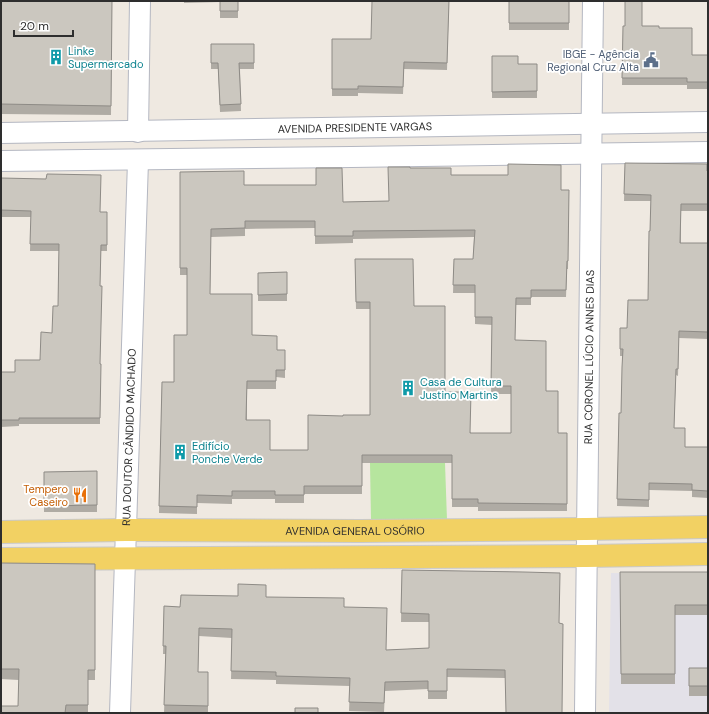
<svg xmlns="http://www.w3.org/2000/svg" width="709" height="714" font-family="'DM Sans',sans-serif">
<rect width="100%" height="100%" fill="#efe9e1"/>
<!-- industrial -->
<path fill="#e3e1e8" d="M611 573 708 574V713H609Z"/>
<!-- green -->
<path fill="#b6e59e" d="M370 463H445L447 520 371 519Z"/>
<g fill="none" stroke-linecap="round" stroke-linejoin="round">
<!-- minor casing -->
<g stroke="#b4b7c1" stroke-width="22">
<g id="minor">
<path d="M138 132 140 1"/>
<path id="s1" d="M1 133C237 131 472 124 708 122"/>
<path d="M1 161C237 160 472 154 708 152"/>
<path id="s2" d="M120 713 138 161"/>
<path id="s3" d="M585 713 593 1"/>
</g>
</g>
<!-- major casing -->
<g stroke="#c9c9c9" stroke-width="24">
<g id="major">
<path id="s4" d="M1 532 126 530 360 531 586 529 708 527"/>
<path d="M1 559 586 556 708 554"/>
</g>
</g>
<!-- minor -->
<use href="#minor" stroke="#fff" stroke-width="20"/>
<!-- major -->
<use href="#major" stroke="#f2d163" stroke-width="22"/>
</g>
<!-- wall -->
<path fill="#afaba4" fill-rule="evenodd" d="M1 1H112L111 115 1 114Z
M184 1H238V18H220V2L184 3Z
M449 1 447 70 404 69 403 94 358 93V96H332V39H371Z
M509 1H569V30H509Z
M623 26H642L659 28 692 55H708V89H687V85H622Z
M211 44H254V69H240L241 111 220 112 218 69H211Z
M492 56 518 64H537V98H492Z
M625 163 708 171V211H681V243H708V339L679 338 678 376 676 375 674 428 685 447H708V498L692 497V491L649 490V507L617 506 619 413H621L623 356H620V328H627L648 300 650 231 651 201H624Z
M410 168 451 175 561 190H569L568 269H567L566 297H531V305H516L515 340 546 391 558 433H567V511H478V507H452V463H362V494H304V503H275V499H232V504L197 503V514L159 513 162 382H174L187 335V275H180V172L244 185 343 202 389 201ZM315 228V244L353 243V239L474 237 473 259H454L453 293H475V324L492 325 491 394H511V433H471L445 392 414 306 355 259 356 309H370V415L343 416 308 450H270L247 420V389H276V377L285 378V350H277L252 335 210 294 211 237 245 236V229Z
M1 178 100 212H107V251H101L100 286V424H19V426L1 427V372H15L40 360 52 333 58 306 59 251H30L31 217H1Z
M287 272V301H258V273Z
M97 471V512H44V472Z
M1 563 95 564V680H88V713H1L18 706 19 680 1 679Z
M402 570 524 572 505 678 447 677V699H428V689L385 691 384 712 349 711 350 686 276 684V680L231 679 232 638 199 636 198 672H208V713H164L166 654H163L164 606 180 607H344L386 650 429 648V622H401Z
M620 572H708V615H675V684H621Z
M689 668H708V696H689Z"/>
<!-- building -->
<path fill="#cbc7bf" stroke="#8e8b86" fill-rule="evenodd" d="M1 1H112L111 106 1 104Z
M220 1H238V11H220Z
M372 1H449L447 63 404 62 403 87 358 86V89H332V39H371Z
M509 1H569V23H509Z
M625 1H642V26H659V28H692V55H708V82H687V78H622L623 26H625Z
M211 44H254V63H239L241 104 220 105 218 63H211Z
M492 56H518V64H537V91L492 92Z
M625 163 707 164V171H708V204H681L680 243H708V332L679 331 678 369H676L674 428H685V447H708V491L692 490V484L649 483V500L617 499 619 413H621L622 367 623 349H620V328H627L628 300H648L649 231H650L651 195 624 194Z
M508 164 561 165V190H569L568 261H567L566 290H531V298H516L515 340 546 341V391H558V433H567V504L478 503V499H452V455H362V486H304V495H275V491H232V496L197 495V507L159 506 162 382H174V335H187V268H180V172L244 171V185H316V168H342L343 202 389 201 388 167H410V168H451V175H508ZM245 221H315V236H353V231L475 230 473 259H454L453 285H475V317H492L491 386H511V433H470L471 392H445V306H414L413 259H355L356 302H370V415H343V416L308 415V450H270V420H246L247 381H276V370H285V350H277V336L252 335V294H210L211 229 245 228Z
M47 174 101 175 100 212H107V245H101L100 286H102L100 364H101L100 418H19V420H1V372H15V360H40L41 332 52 333 53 306H58L59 244H30L31 211 1 210V178L46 179Z
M287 272V294L258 295V273Z
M97 471V505L44 506V472Z
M1 563 95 564V670H88V705H66L65 713H1V706H18L19 669H1Z
M402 570 524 572 560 573 559 623 563 624 562 713H506L505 670 447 669V691H428V681L385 682 384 703 349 702 350 678 276 676V672L231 671 232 629 199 628 198 672H208V706L164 705 166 646H163L164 606 180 607 181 595 238 596V584L266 585V597L344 598V607L387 608 386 650 429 648V614L401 613Z
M620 572H708V605H675V674H621Z
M689 668H708V686H689Z
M295 708H318V713H295Z"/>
<!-- icons -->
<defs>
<g id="building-bare" transform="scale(1.2)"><path d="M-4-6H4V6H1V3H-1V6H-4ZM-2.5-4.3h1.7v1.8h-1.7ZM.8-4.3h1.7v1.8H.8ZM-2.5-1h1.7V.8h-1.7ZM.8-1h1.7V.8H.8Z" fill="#0f9aa8" stroke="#fff" stroke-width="2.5" paint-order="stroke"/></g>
<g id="civic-bare" transform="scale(1.2)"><path d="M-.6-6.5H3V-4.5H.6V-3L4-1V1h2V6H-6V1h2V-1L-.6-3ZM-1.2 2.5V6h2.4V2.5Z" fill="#5c6f8a" stroke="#fff" stroke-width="2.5" paint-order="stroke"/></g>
<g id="restaurant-bare" transform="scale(1.2)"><path d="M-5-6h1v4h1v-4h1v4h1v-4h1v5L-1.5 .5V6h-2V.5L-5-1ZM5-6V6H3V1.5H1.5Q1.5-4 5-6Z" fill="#e8710a" stroke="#fff" stroke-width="2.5" paint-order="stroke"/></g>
</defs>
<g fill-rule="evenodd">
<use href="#building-bare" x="56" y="57"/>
<use href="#civic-bare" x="651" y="60"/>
<use href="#building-bare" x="408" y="388"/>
<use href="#building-bare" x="180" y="452"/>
<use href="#restaurant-bare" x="80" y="495"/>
</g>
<g text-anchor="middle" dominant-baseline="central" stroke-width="3.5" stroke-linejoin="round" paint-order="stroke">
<!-- culture labels -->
<g font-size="11" fill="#0d838f" stroke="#fff" text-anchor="start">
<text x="68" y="51">Linke<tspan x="68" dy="13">Supermercado</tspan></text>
<text x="420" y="382">Casa de Cultura<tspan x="420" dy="13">Justino Martins</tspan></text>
<text x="192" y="446">Edifício<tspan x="192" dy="13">Ponche Verde</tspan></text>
</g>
<!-- service labels -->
<g font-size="11" fill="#4e5e75" stroke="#fff" text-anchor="end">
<text x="639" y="54">IBGE - Agência<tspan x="639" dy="13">Regional Cruz Alta</tspan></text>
</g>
<!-- street labels -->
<g font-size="11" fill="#2e2e2e" stroke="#fff">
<text stroke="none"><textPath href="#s1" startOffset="354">AVENIDA PRESIDENTE VARGAS</textPath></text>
<text stroke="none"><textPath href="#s3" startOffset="356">RUA CORONEL LÚCIO ANNES DIAS</textPath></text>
<text stroke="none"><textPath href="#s2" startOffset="276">RUA DOUTOR CÂNDIDO MACHADO</textPath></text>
<text stroke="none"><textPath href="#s4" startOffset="354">AVENIDA GENERAL OSÓRIO</textPath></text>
</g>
<!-- food labels -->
<g font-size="11" fill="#c56008" stroke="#fff" text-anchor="end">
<text x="68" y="489">Tempero<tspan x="68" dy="13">Caseiro</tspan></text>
</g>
</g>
<!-- border -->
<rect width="709" height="714" fill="none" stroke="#2e2e2e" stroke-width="4"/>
<!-- scale -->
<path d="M14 30v6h59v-6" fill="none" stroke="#2e2e2e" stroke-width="2"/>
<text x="20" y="30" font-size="12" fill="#2e2e2e" stroke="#ffffff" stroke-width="3" paint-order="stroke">20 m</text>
</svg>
